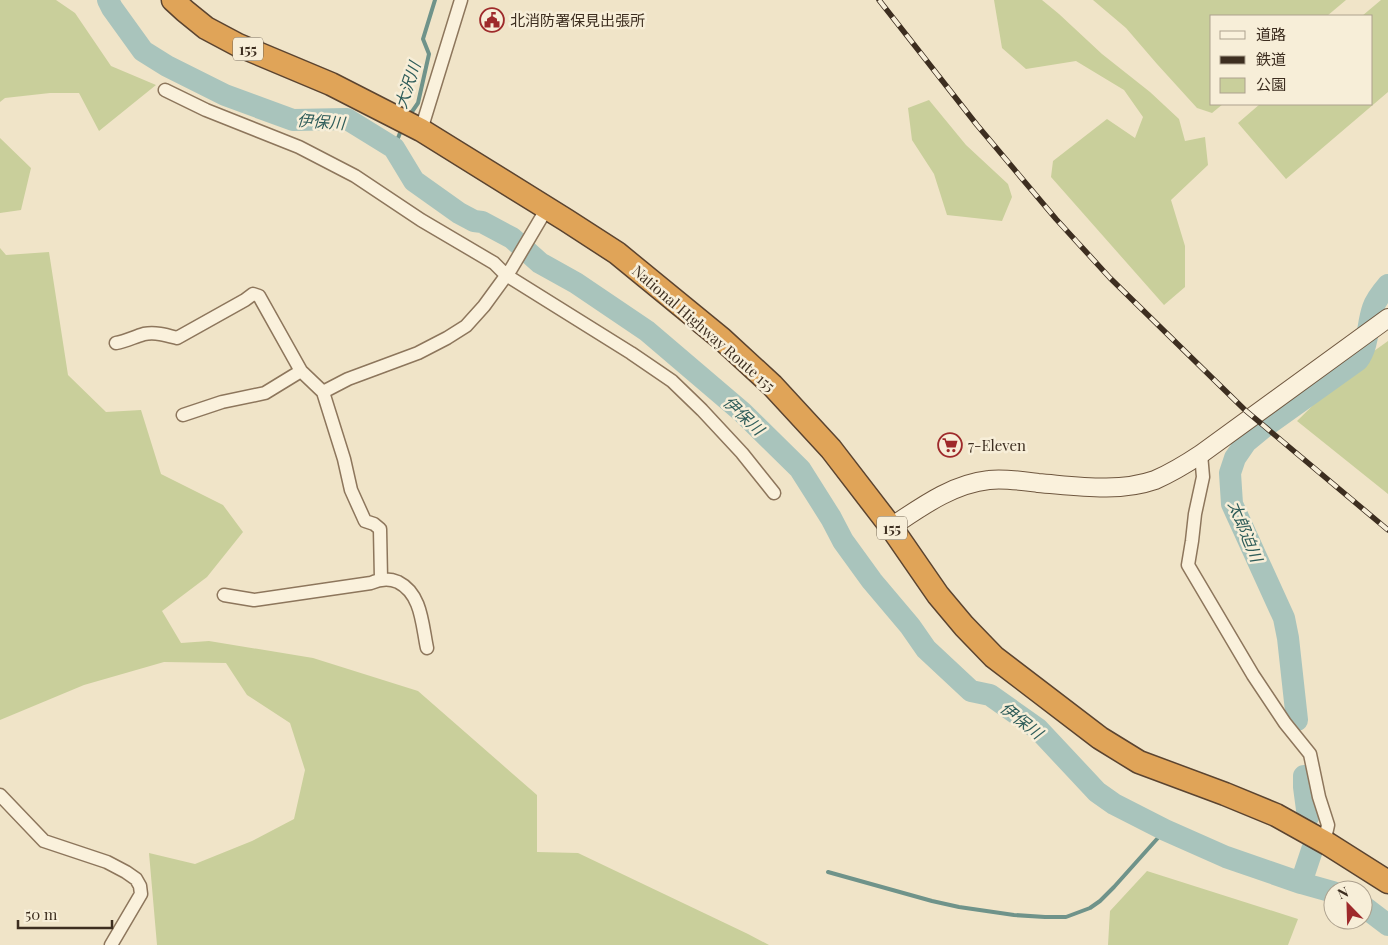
<svg xmlns="http://www.w3.org/2000/svg" width="1388" height="945" font-family="'Playfair Display','Noto Sans JP',serif">
<rect width="100%" height="100%" fill="#f0e4c8"/>
<!-- green -->
<path fill="#c9cf9b" d="M0 0H56L75 13 111 66 156 85 99 131 79 93H50L5 98 0 102Z
M994 0H1042L1059 14 1102 54 1150 92 1179 119 1185 141 1205 137 1208 165 1171 200 1185 246V287L1164 305 1051 177 1053 161 1107 119 1135 138 1143 117 1124 90 1076 61 1026 69 1002 48Z
M1093 0H1346L1327 16H1212V104H1223L1212 113 1197 108 1157 64 1126 28Z
M1381 0H1388V92L1286 179 1238 123 1260 104H1372V16H1362Z
M929 100 966 145 1008 184 1012 197 1002 221 947 215 934 174 912 140 908 108Z
M0 138 31 168 21 210 0 213Z
M0 248 6 255 49 252 68 375 106 412 141 410 161 474 223 505 243 532 207 577 162 611 181 643 209 641 313 658 418 691 537 795V852L578 853 748 934 769 945H157L149 853 195 864 252 841 294 819 305 770 290 723 247 695 226 663 164 662 84 685 0 720Z
M1388 341V494L1297 421 1353 366Z
M1147 871 1298 919 1288 945H1108L1110 911Z"/>
<g fill="none" stroke-linecap="round" stroke-linejoin="round">
<!-- stream -->
<path stroke="#6f938a" stroke-width="4" d="M409 116 418 103 429 54 423 39 435 0
M394 148 402 128
M828 872 932 901 959 907 1014 915 1045 917H1066L1090 908 1100 901 1114 887 1165 830"/>
<!-- river -->
<path stroke="#a9c4bc" stroke-width="22" d="M108 0 112 8 143 51 167 66 225 95 293 120 347 119 394 148 414 181 459 213 474 221 482 222 512 238 540 263 576 283 647 331 742 412 800 469 831 518 843 541 872 581 910 626 926 649 971 691 990 695 1038 729 1097 792 1114 804 1165 830 1226 857 1301 883 1333 892
M1297 720 1288 638 1284 618 1232 504 1230 473 1235 458 1246 442 1263 428 1358 360C1369 345 1367 325 1373 308 1376 299 1382 292 1388 285
M1304 776V787L1308 817
M1301 883 1312 850
M1363 906 1388 925"/>
<!-- street casing -->
<g stroke="#8d765c" stroke-width="15">
<path id="street" d="M165 90 206 110 299 147 355 176 421 220 494 263 506 275 631 353 672 381 702 410 742 453 774 493
M421 130 461 0
M116 343C126 341 134 337 144 334 156 332 166 335 177 338L245 300 253 294 259 296 301 371 323 392 344 459 351 490 365 521 374 524 380 529 381 579
M323 392 348 379 418 353 447 338 466 326 484 306 511 269 547 208
M183 415 222 402 265 393 301 371
M1201 454 1203 477 1195 514 1192 541 1188 565 1253 675 1285 723 1310 754 1319 797 1328 825 1326 834 1328 844
M224 595 254 600 371 583C380 579 389 578 398 582 422 594 422 625 427 648
M0 795 44 841 107 862 126 872 136 879 140 886 141 894 111 945"/>
</g>
<!-- secondary casing -->
<g stroke="#6f573f" stroke-width="20">
<path id="secondary" d="M891 527C921 507 952 484 989 480 1004 478 1023 481 1038 483 1076 486 1118 493 1155 480 1171 473 1186 464 1201 454L1388 318"/>
</g>
<!-- highway casing -->
<g stroke="#5b4430" stroke-width="25">
<path id="highway" d="M173 0 185 11 206 28 238 45 331 84 421 130 566 220 617 253 722 339 772 385 831 449 891 527 938 595 964 626 994 657 1100 738 1139 762 1225 794 1276 815 1328 844 1388 882"/>
</g>
<!-- street -->
<use href="#street" stroke="#faf1dc" stroke-width="12"/>
<!-- secondary -->
<use href="#secondary" stroke="#faf1dc" stroke-width="18"/>
<!-- highway -->
<use href="#highway" stroke="#e0a458" stroke-width="22"/>
<!-- rail casing -->
<g stroke="#3d2e20" stroke-width="5.5">
<path id="rail" d="M879 0 977 125 1056 219 1110 278 1245 410 1388 530"/>
</g>
<!-- rail -->
<use href="#rail" stroke="#f7eed8" stroke-width="4" stroke-dasharray="11" stroke-linecap="butt"/>
</g>
<!-- icons -->
<defs>
<g id="civic-ring" transform="scale(1.25)"><circle r="9.5" fill="#f7eed8" stroke="#9e2a2b" stroke-width="1.5"/><path d="M-.6-6.5H3V-4.5H.6V-3L4-1V1h2V6H-6V1h2V-1L-.6-3ZM-1.2 2.5V6h2.4V2.5Z" fill="#9e2a2b"/></g>
<g id="supermarket-ring" transform="scale(1.25)"><circle r="9.5" fill="#f7eed8" stroke="#9e2a2b" stroke-width="1.5"/><path d="M-6-5.5h2.5l.6 2H6L4.5 2H-2.5L-4.4-4H-6ZM-1.5 3.2a1.3 1.3 0 1 0 .1 0ZM3 3.2a1.3 1.3 0 1 0 .1 0Z" fill="#9e2a2b"/></g>
</defs>
<g fill-rule="evenodd">
<use href="#civic-ring" x="492" y="20"/>
<use href="#supermarket-ring" x="950" y="445"/>
</g>
<g text-anchor="middle" dominant-baseline="central" stroke-width="5" stroke-linejoin="round" paint-order="stroke">
<!-- shield labels -->
<g fill="#f7eed8" stroke="#756857" stroke-width="1">
<rect x="233" y="37.5" width="30" height="23" rx="4"/>
<rect x="877" y="516.5" width="30" height="23" rx="4"/>
</g>
<g font-size="14" font-weight="bold" fill="#3d2e20">
<text x="248" y="49">155</text>
<text x="892" y="528">155</text>
</g>
<!-- poi labels -->
<g font-size="15" fill="#3d2e20" stroke="#f7eed8" text-anchor="start">
<text x="510" y="20">北消防署保見出張所</text>
<text x="968" y="445">7-Eleven</text>
</g>
<!-- street labels -->
<g font-size="15" fill="#3d2e20" stroke="#f7eed8">
<text transform="translate(704 328) rotate(41)">National Highway Route 155</text>
</g>
<!-- water labels -->
<g font-size="16" font-style="italic" fill="#2f5d5a" stroke="#f7eed8">
<text transform="translate(407 85) rotate(-72)">大沢川</text>
<text transform="translate(321 121) rotate(4)">伊保川</text>
<text transform="translate(744 415) rotate(43)">伊保川</text>
<text transform="translate(1246 531) rotate(68)">太郎迫川</text>
<text transform="translate(1022 720) rotate(38)">伊保川</text>
</g>
</g>
<!-- legend -->
<rect x="1210" y="15" width="162" height="90" fill="#f7eed8" stroke="#ada18e"/>
<rect x="1220" y="31" width="25" height="8" fill="#faf1dc" stroke="#ada18e"/>
<text x="1256" y="40" font-size="15" fill="#3d2e20">道路</text>
<rect x="1220" y="56" width="25" height="8" fill="#3d2e20" stroke="#ada18e"/>
<text x="1256" y="65" font-size="15" fill="#3d2e20">鉄道</text>
<rect x="1220" y="78" width="25" height="15" fill="#c9cf9b" stroke="#ada18e"/>
<text x="1256" y="90" font-size="15" fill="#3d2e20">公園</text>
<!-- north arrow -->
<g transform="translate(1348 905) rotate(337)"><circle r="24" fill="#f7eed8" stroke="#ada18e"/>
<path d="M0-4L9 19L0 12L-9 19Z" fill="#9e2a2b"/>
<text y="-8" font-size="14" font-weight="bold" text-anchor="middle" fill="#3d2e20">N</text>
</g>
<!-- scale -->
<path d="M18 920v8h94v-8" fill="none" stroke="#3d2e20" stroke-width="2.5"/>
<text x="25" y="920" font-size="15" fill="#3d2e20" stroke="#f7eed8" stroke-width="4" paint-order="stroke">50 m</text>
</svg>
